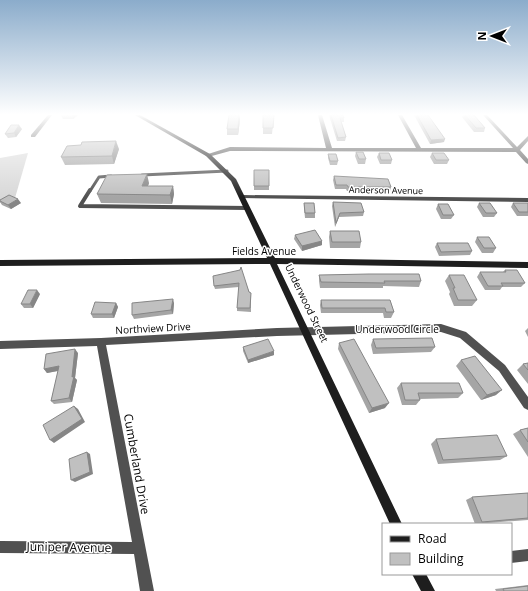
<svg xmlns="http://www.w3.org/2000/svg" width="528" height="591" font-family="'Open Sans',sans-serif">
<rect width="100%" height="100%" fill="#fff"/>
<!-- green -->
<path fill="#d8d8d8" d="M28 153 15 198 6 203H0V158Z"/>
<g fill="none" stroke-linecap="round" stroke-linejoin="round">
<!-- lane-far1 -->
<path stroke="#515151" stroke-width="3" d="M142 175 227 171
M90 191 99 177 111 176"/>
<!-- lane -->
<path stroke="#515151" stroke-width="4" d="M90 190 80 206 247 208"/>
<!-- street -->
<path fill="#515151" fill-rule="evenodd" d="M48 115H52L35 137H31V135Z
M318 115H322L332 148H416L398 115H402L421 148H513L483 115H487L517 147 528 136V141L520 150 528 159V164L526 163 516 152 230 151 208 157 205 155 230 147 326 148Z
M243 195 528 198V202L241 198 240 197Z
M441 324 466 332 505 365 528 397V410L524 408 499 371 460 338 441 332 277 336 106 345 154 591H140L134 554 0 553V541L132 542 97 346 0 349V341L101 338 277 328Z
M528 549V561L511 563V551Z"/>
<!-- secondary -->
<path fill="#1e1e1e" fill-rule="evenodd" d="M135 115H140L210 154 236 179 275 258 528 262V268L277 264 402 524H390L270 264 0 266V260L267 258 231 181 206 156Z
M412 574H426L435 591H421Z"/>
</g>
<!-- wall -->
<path fill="#a5a5a5" d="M61 115H78L73 119H63Z
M239 115 240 120 238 135H227V129Z
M263 115H274L272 134H263Z
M329 115H343L344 118V122H341L346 137 345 141H337Z
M414 115H428L444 142 430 144Z
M463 115H474L485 128 484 132H474L462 117Z
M22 129 16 137 8 138 5 134Z
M119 149 114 164 65 165 61 157Z
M356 152 366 159 365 164H358L355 156Z
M379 153 392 160 391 164H380L377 157Z
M432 153 449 160 447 164H434L430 157Z
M328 154 338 161 337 165H330L328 158Z
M254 170H269V190H254Z
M334 176 391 187 390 191H347L346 189H335L333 180Z
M149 183 148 186H173L174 194 172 204 101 203 97 194Z
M0 200 21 203 11 209 2 205 0 202Z
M333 202 364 212 363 216 339 217 335 227 332 206Z
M304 203 315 213V218H305L304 207Z
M479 203 497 213 494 217H483L477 207Z
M513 203H528V216H517L511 207Z
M438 204 454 215 451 219H441L436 209Z
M330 231 361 242 360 248H330L329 237Z
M295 235 322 241V245L302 251 294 239Z
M477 237 496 248 493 253H482L475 242Z
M437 243 472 251 470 255 439 256 435 247Z
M240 270 251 296V312L237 311V308L239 287 215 289 214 286Z
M505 270 525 283 521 287H502L500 290H485L477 277 480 272H503Z
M319 275 421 281 419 287 383 286V288H320L319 281Z
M449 275 477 300 472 306H454L449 294 450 292 445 281Z
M40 294 33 308H24L21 304Z
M321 300H390L394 312 391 318H384L383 313H321L320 305Z
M116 303 118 307 114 318H93L91 314Z
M174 303 173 314 134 319 132 315Z
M528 328V337L525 331Z
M373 339 435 347 431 352 373 354 371 345Z
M339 343 385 408 369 413 338 349Z
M243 347 274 355 248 363 243 351Z
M78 353 75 378 77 380 72 402 54 404 51 401 58 371 47 373 44 369Z
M461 360 496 395 481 400 456 366Z
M528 363V384L517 370 523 364Z
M401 383 463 393 458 398 419 399 420 400 416 405H402L397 388Z
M528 428V457L513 434 520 430Z
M436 439 507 456 500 460 438 464 431 444Z
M528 493V520L475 524 466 500 472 497Z
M528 585V591H496L495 589Z"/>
<!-- shaded-wall -->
<path fill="#868686" d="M72 115H78L73 119Z
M239 115 240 120 238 135V129Z
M19 125 22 129 16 137 14 133Z
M445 139 444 142 430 144 431 140Z
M116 141 119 149 114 164 112 156Z
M147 174 149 183 145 194 142 186Z
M173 186 174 194 172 204 170 195Z
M18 199 21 203 11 209 8 205Z
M340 213 339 217 335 227 336 223Z
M322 241V245L302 251V246Z
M37 290 40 294 33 308 30 304Z
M173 299 174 303 173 314 171 310Z
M116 303 118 307 114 318 112 314Z
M75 349 78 353 75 378 77 380 72 402 69 398Z
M274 351V355L248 363V360Z
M59 366 62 370 47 373 44 369Z
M502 390 496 395 481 400 487 395Z
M389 403 385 408 369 413 372 408Z
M74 406 78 409 85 422 54 443 50 440Z
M87 452 90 454 93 474 75 482 71 480Z"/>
<!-- building -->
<path fill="#c0c0c0" stroke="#868686" d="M229 115H239L238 129H227Z
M263 115H274L273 128H263Z
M331 115H343L344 118H340L346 137 338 138Z
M417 115H428L445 139 431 140Z
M465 115H474L485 128H476Z
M11 125H19L14 133 5 134Z
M116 141 112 156 61 157 67 146 81 145 82 142Z
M356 152H363L366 159H359Z
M379 153H389L392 160H381Z
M432 153H444L449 160H436Z
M328 154H336L338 161H330Z
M254 170H269V186H254Z
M147 174 142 186H173L170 195 97 194 107 175Z
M334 176 388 179 391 187H348L347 185H336Z
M9 195 18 199 8 205 0 201V200Z
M333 202 361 203 364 212 340 213 336 223Z
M304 203H314L315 213H305Z
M479 203H490L497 213H486Z
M513 203H528V212H519Z
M438 204H448L454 215H443Z
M315 230 322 241 302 246 295 235Z
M330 231H359L361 242H332Z
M477 237H489L496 248H484Z
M437 243H468L472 251 441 252Z
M241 267 249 292 251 293 250 308H237L239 283 214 286 213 276 240 270Z
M505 270H517L525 283H501L503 286H488L480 272H506Z
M369 274H419L421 281H384L385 283 321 282 319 275Z
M449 275H464L477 300H458L453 288H455Z
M28 290H37L30 304H21Z
M173 299 171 310 132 315V303Z
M321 300H390L394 312H386L385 308H322Z
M95 302 116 303 112 314H91Z
M432 338 435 347 376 348 373 339Z
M268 339 274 351 248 360 243 347Z
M354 339 389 403 372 408 339 343Z
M75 349 72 377 74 376 69 398 51 401 59 366 44 369 46 354Z
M475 356 502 390 487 395 461 360Z
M528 363V370L523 364Z
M401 383H459L463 393H418L420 400H405Z
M74 406 82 419 50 440 43 425Z
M528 428V442L520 430Z
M497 435 507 456 443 460 436 439Z
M87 452 90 472 71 480 69 459Z
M528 493V518L482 522 472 497Z
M528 586V591H504L503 589Z"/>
<!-- sky -->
<linearGradient id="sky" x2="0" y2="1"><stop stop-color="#8baccb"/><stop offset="0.58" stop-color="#fff"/><stop offset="1" stop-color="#fff" stop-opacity="0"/></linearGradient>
<rect width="528" height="197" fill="url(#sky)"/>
<g text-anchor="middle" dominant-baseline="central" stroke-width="3" stroke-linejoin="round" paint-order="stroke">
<!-- far-street labels -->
<g font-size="9" fill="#000" stroke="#fff">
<text transform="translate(386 190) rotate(1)">Anderson Avenue</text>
</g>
<!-- street labels -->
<g font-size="10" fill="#000" stroke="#fff">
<text x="264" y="251">Fields Avenue</text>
<text transform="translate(307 303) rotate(64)">Underwood Street</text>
<text transform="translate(153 328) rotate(-3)">Northview Drive</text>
<text x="397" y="329">Underwood Circle</text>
</g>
<!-- near-street labels -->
<g font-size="12" fill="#000" stroke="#fff">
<text transform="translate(137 464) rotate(80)">Cumberland Drive</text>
<text transform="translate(69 547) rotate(1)">Juniper Avenue</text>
</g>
</g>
<!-- legend -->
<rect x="382" y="523" width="130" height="52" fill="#ffffff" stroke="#999999"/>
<rect x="390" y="536" width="20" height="6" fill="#1e1e1e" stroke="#999999"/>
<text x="418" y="543" font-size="12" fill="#000000">Road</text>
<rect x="390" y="553" width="20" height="12" fill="#c0c0c0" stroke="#999999"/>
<text x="418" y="563" font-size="12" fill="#000000">Building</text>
<!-- north arrow -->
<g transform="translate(492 36) rotate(270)" stroke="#ffffff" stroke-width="3" paint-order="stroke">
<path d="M0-3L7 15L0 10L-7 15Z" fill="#000000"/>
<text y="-6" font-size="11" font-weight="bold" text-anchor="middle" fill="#000000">N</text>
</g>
</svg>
